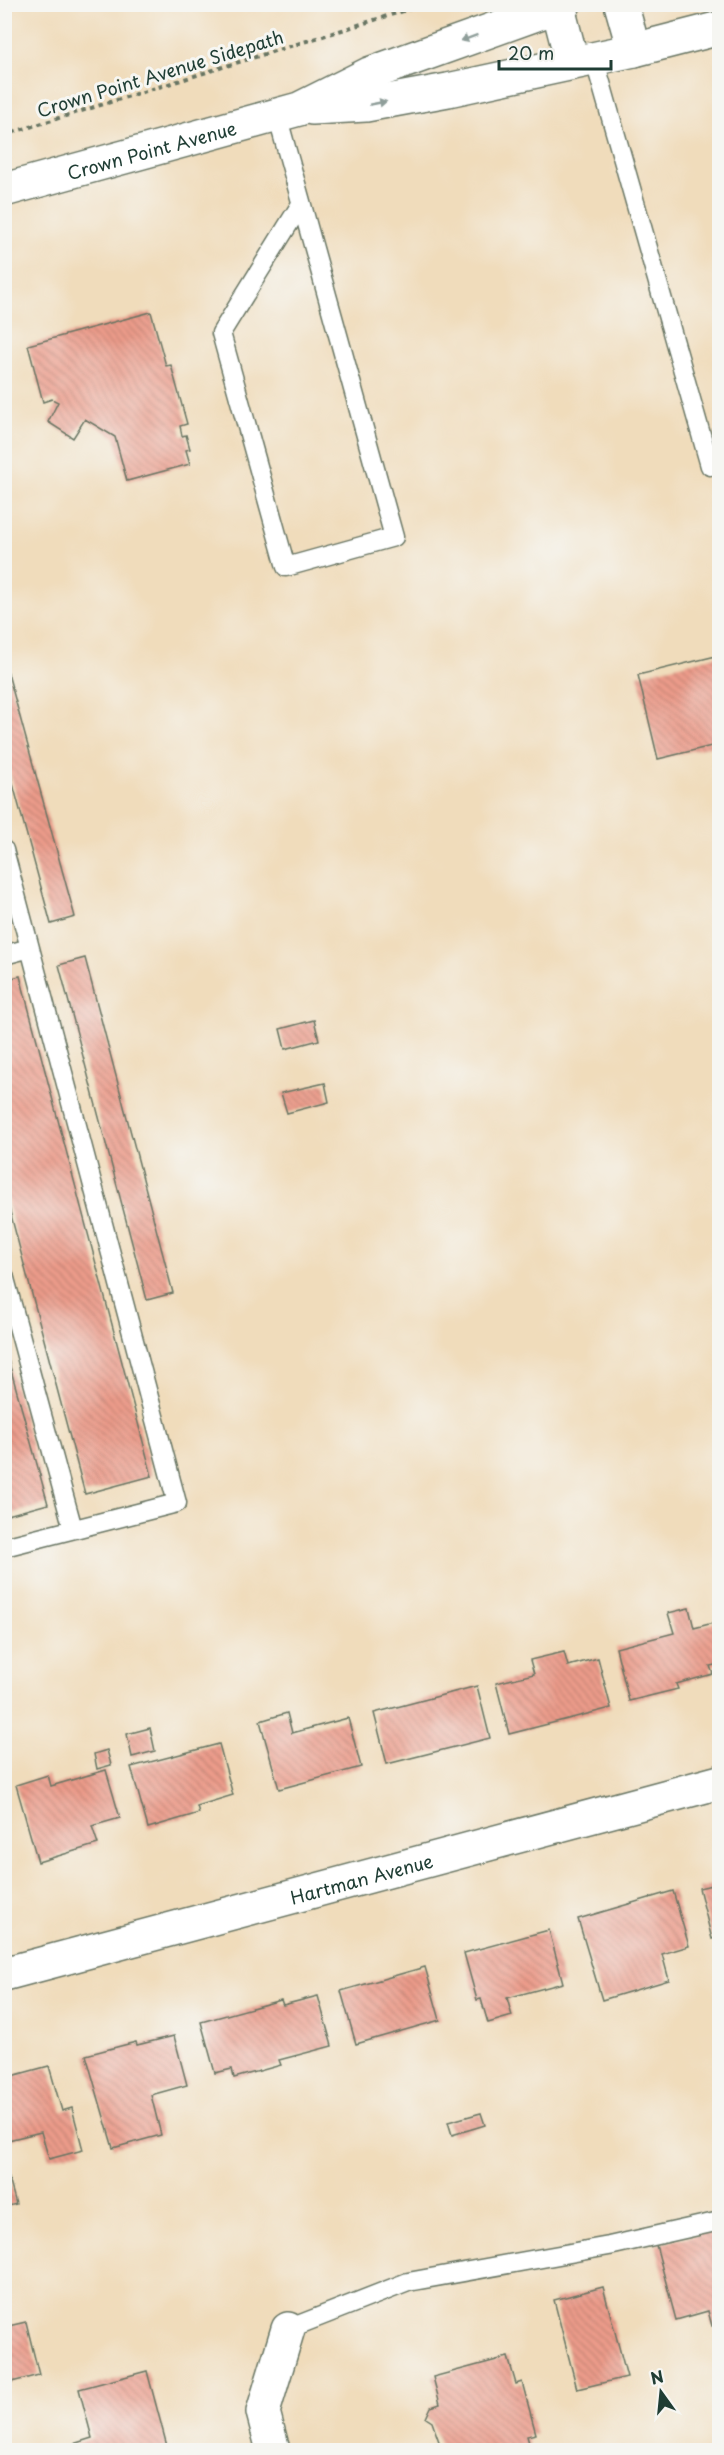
<svg xmlns="http://www.w3.org/2000/svg" width="724" height="2455" font-family="'Playpen Sans',sans-serif">
<defs>
<pattern id="building-back-hatch" width="6" height="6" patternUnits="userSpaceOnUse" patternTransform="scale(1.5)"><rect width="6" height="6" fill="#ec9b8a"/><path d="M-1 5l2 2M0 0l6 6M5-1l2 2" fill="none" stroke="#bf8072"/></pattern>
</defs>
<rect width="100%" height="100%" fill="#f6f6f2"/>
<filter id="ink" filterUnits="userSpaceOnUse"><feTurbulence type="fractalNoise" baseFrequency=".0167" numOctaves="2"/><feDisplacementMap in="SourceGraphic" scale="12" xChannelSelector="R" yChannelSelector="G"/><feConvolveMatrix kernelMatrix="1 2 1 2 8 2 1 2 1" color-interpolation-filters="sRGB"/></filter>
<filter id="wash" filterUnits="userSpaceOnUse"><feTurbulence type="fractalNoise" baseFrequency=".008" numOctaves="4" result="noise"/><feDisplacementMap in="SourceGraphic" scale="24" xChannelSelector="R" yChannelSelector="G"/><feGaussianBlur stdDeviation="1.35" result="paint"/><feColorMatrix in="noise" values="0 0 0 0 0 0 0 0 0 0 0 0 0 0 0 0 0 1.4 0 .05"/><feComposite in="paint" operator="in"/></filter>
<g filter="url(#wash)">
<rect width="100%" height="100%" fill="#f0dcbb"/>
<g id="blocks">
<!-- building -->
<path fill="url(#building-back-hatch)" d="M151 312 166 366 171 365 187 424 180 426 182 436 186 435 190 449 186 450 190 464 127 481 115 437 85 419 73 438 48 422 58 402 52 399 43 402 28 345Z
M720 655V744L658 759 638 675Z
M4 659 75 917 51 924 4 751Z
M85 958 173 1293 147 1300 59 965Z
M20 976 152 1476 85 1494 4 1189V980Z
M314 1020 319 1040 285 1049 280 1029Z
M325 1083 329 1102 287 1113 281 1093Z
M4 1345 48 1504 4 1516Z
M689 1608 694 1628 717 1622 720 1632V1664L710 1666 713 1674 676 1684 678 1689 629 1701 616 1648 674 1633 668 1613Z
M564 1652 568 1666 598 1658 611 1708 509 1734 496 1683 534 1674 530 1660Z
M477 1686 490 1738 387 1764 374 1713Z
M287 1713 292 1733 348 1718 361 1767 279 1789 260 1721Z
M150 1728 155 1751 132 1757 127 1734Z
M219 1744 233 1795 197 1806 199 1813 148 1828 131 1767Z
M107 1750 111 1765 97 1769 94 1754Z
M106 1770 120 1818 92 1826 98 1844 38 1862 16 1785 48 1775 51 1786Z
M720 1883V1951H719L715 1938 712 1939 699 1888Z
M673 1891 689 1946 662 1954 669 1980 602 2000 578 1919Z
M549 1930 563 1983 507 1998 512 2016 488 2023 481 1999 477 2000 464 1953Z
M425 1967 440 2020 356 2044 341 1991Z
M318 1996 332 2046 279 2060 281 2065 234 2078 232 2069 215 2073 201 2022 281 2000 283 2005Z
M174 2036 187 2085 151 2095 161 2135 113 2148 86 2055 136 2042 137 2045Z
M49 2066 62 2111 72 2108 83 2150 49 2159 41 2132 4 2141V2078Z
M481 2113 485 2125 452 2135 448 2122Z
M5 2164 16 2204 5 2207Z
M720 2228V2323L712 2326 708 2311 676 2320 656 2245Z
M603 2287 627 2377 577 2389 554 2300Z
M26 2322 39 2375 4 2384V2327Z
M508 2357 516 2384 522 2382 536 2434 527 2436 531 2450H457V2448L442 2450 432 2422 426 2418 431 2407 440 2404 433 2377Z
M147 2371 168 2450H75L73 2444 92 2438 79 2389Z"/>
</g>
</g>
<g filter="url(#ink)">
<use href="#blocks" fill-opacity="0" stroke="#687563" stroke-width="1.5"/>
<g fill="none" stroke-linecap="round" stroke-linejoin="round">
<!-- service casing -->
<g stroke="#687563" stroke-width="21">
<path id="service" d="M594 58 710 466
M277 115 394 537 286 567 221 333 301 204
M4 850 177 1503 4 1547
M4 955 30 948
M4 1275 73 1529
M288 2329 408 2282 609 2246 720 2221"/>
</g>
<!-- minor casing -->
<g stroke="#687563" stroke-width="36">
<g id="minor">
<path d="M557 4 572 62"/>
<path d="M621 4 634 50"/>
<path id="s1" d="M4 1974 720 1782"/>
<path d="M273 2450 263 2412 288 2329"/>
</g>
</g>
<!-- secondary casing -->
<g stroke="#687563" stroke-width="36">
<g id="secondary">
<path d="M312 108 366 105 448 90 634 50 720 28"/>
<path id="s2" d="M4 190 299 109 369 74 564 4"/>
</g>
</g>
<!-- path -->
<path stroke="#687563" stroke-width="4" stroke-dasharray="4.5 4.5" stroke-linecap="butt" d="M4 135 426 4"/>
<!-- service -->
<use href="#service" stroke="#fff" stroke-width="18"/>
<!-- minor -->
<use href="#minor" stroke="#fff" stroke-width="33"/>
<!-- secondary -->
<use href="#secondary" stroke="#fff" stroke-width="33"/>
</g>
<!-- one-way arrows -->
<defs><path id="oneway-solid" d="M-6-.8H1V-3.2L6.5 0L1 3.2V.8H-6Z" transform="scale(1.5)"/></defs>
<g fill="#8f9e9a">
<use href="#oneway-solid" transform="translate(469 38) rotate(160)"/>
<use href="#oneway-solid" transform="translate(378 103) rotate(-11)"/>
</g>
</g>
<g text-anchor="middle" dominant-baseline="central" stroke-width="6" stroke-linejoin="round" paint-order="stroke">
<!-- street labels -->
<g font-size="18" fill="#1f3d34" stroke="#f6f6f2">
<text transform="translate(160 73) rotate(-17)">Crown Point Avenue Sidepath</text>
<text stroke="none"><textPath href="#s2" startOffset="153">Crown Point Avenue</textPath></text>
<text stroke="none"><textPath href="#s1" startOffset="370">Hartman Avenue</textPath></text>
</g>
</g>
<!-- margin -->
<rect width="724" height="2455" fill="none" stroke="#f6f6f2" stroke-width="24"/>
<!-- north arrow -->
<g transform="translate(661 2392) rotate(345)" stroke="#f6f6f2" stroke-width="4.5" paint-order="stroke">
<path d="M0-4.5L10 22L0 15L-10 22Z" fill="#1f3d34"/>
<text y="-9" font-size="16" font-weight="bold" text-anchor="middle" fill="#1f3d34">N</text>
</g>
<!-- scale -->
<path d="M499 60v9h112v-9" fill="none" stroke="#1f3d34" stroke-width="3"/>
<text x="508" y="60" font-size="18" fill="#1f3d34" stroke="#f6f6f2" stroke-width="4.5" paint-order="stroke">20 m</text>
</svg>
